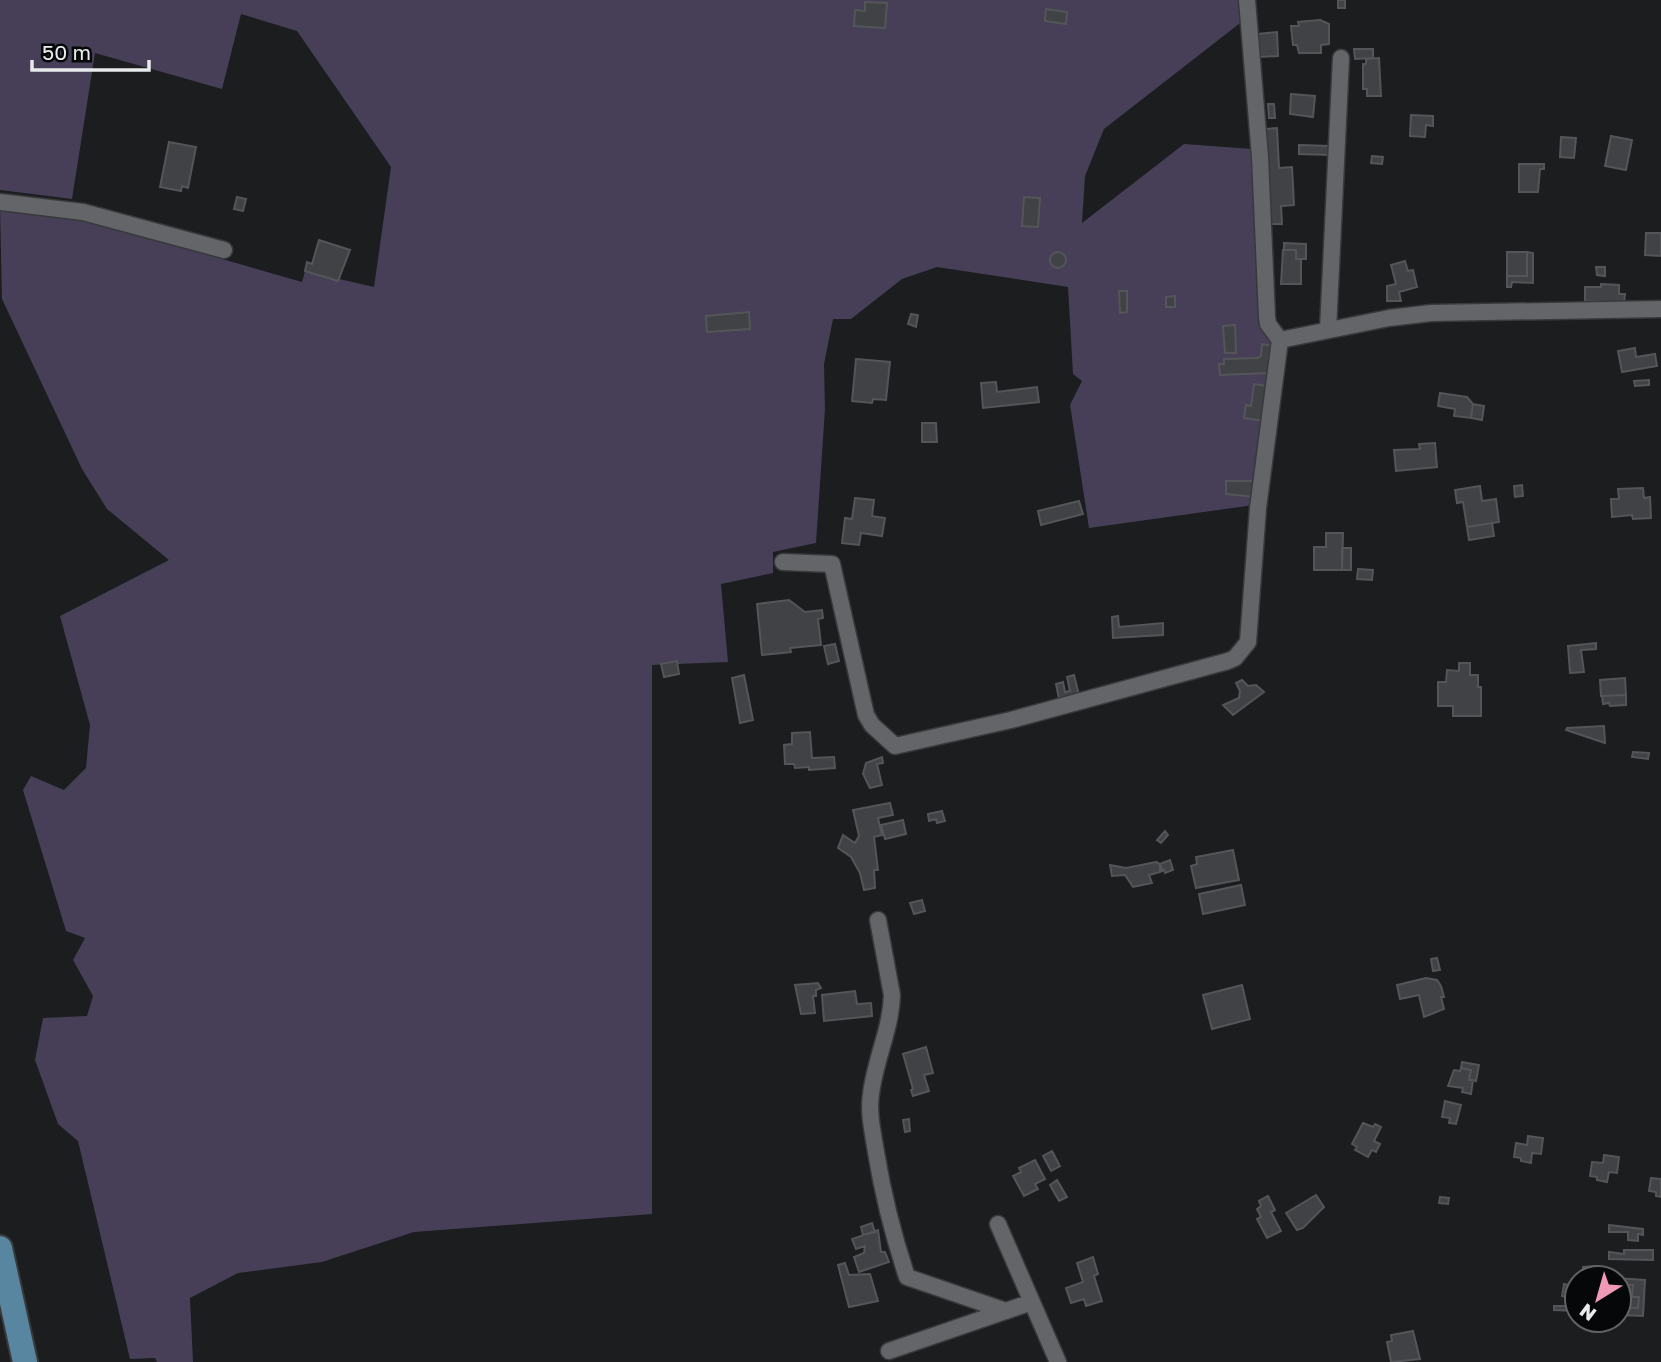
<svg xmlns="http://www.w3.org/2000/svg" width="1661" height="1362" font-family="'Golos Text',sans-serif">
<rect width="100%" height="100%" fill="#1b1d1f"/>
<!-- green -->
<path fill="#463f57" d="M0 0H1251L1253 13 1104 129 1085 176 1082 223 1184 144 1253 149 1275 344 1254 505 1089 528 1070 405 1082 381 1073 374 1068 287 937 267 902 279 851 319H833L824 364 825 409 816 543 773 552V573L721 584 728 662 652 665V1214L414 1232 322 1262 238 1273 190 1298 193 1362H157L155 1358 130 1359 78 1141 58 1124 35 1060 43 1018 87 1016 93 996 73 960 85 938 66 931 23 790 31 776 64 790 86 768 90 725 60 616 169 560 107 509 82 469 2 299 0 208 101 224 302 282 305 271 374 287 391 167 297 31 241 14 222 89 95 53 72 199 0 190Z"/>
<!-- building -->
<path fill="#414245" stroke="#545558" stroke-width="2" d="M1338 0H1345V8H1338Z
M865 2 887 3 885 28 854 26 855 10 865 11Z
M1046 9 1067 12 1066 24 1045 21Z
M1320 20 1329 24V44L1321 45V53H1299L1297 45H1293L1291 26H1299L1298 22Z
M1277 32 1278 56 1260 57 1258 34Z
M1354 49H1373V58L1355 59Z
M1379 58 1381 96H1367V89H1363V64H1366V59Z
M1291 94 1315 96 1313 117 1290 114Z
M1268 104H1274L1275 118H1269Z
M1411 115 1433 116V126L1426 125 1425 137 1410 136Z
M1277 128 1279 168 1292 167 1294 205 1281 206 1282 224H1269L1265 129Z
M1611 136 1632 140 1626 170 1605 166Z
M1561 137 1576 138 1574 158 1560 157Z
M169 142 196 147 188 188 182 186 181 191 160 187Z
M1299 145 1330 146V155L1299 154Z
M1372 156 1383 157 1382 164 1371 163Z
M1519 164H1544V169H1540L1538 192H1519Z
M237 197 246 199 243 211 234 209Z
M1024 197 1040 198 1038 227 1022 226Z
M1646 233H1661V256L1645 255Z
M319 240 350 250 338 281 305 271 307 262 312 264Z
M1284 243 1306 244V259H1296V250H1284Z
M1283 250H1296V259H1301V284H1281Z
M1507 252H1527V276H1507Z
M1527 252 1533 253V283L1512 282 1511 287H1507V276H1527Z
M1050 260a8 8 0 1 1 16 0a8 8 0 1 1-16 0Z
M1405 261 1408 271 1413 270 1417 287 1399 292 1401 301H1387V286L1396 284 1391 265Z
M1596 267H1605V276L1597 275Z
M1601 284 1619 285V294H1625L1624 303 1585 301V287H1601Z
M1119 291H1127V312L1120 313Z
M1175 296V307H1166V297Z
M749 312 750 329 707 332 706 316Z
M911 314 918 315 916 327 908 324Z
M1235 325 1236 353H1225L1223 326Z
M1262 344 1273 346 1269 373 1220 375 1219 364H1224V359L1258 358 1261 356Z
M1635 348 1636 357 1655 354 1657 366 1622 372 1618 351Z
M856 359 890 362 886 400 873 399 872 403 852 401Z
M1649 380V385L1635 386 1634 381Z
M996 382 997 392 1037 387 1039 402 983 408 981 383Z
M1254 384 1267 386 1263 421 1244 418 1246 405 1251 406Z
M1440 393 1467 397 1473 404 1471 418 1454 416 1455 409 1438 406Z
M1473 404 1484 406 1482 420 1471 418Z
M922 423H936L937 442H922Z
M1435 443 1437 467 1396 471 1394 450 1420 449 1419 444Z
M1226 481H1255V497L1226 494Z
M1522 485 1523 496 1515 497 1514 486Z
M1480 486 1482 501 1496 499 1499 522 1467 527 1463 502 1457 503 1455 490Z
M1643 488 1644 498 1650 497 1651 518 1633 519 1632 515 1612 517 1611 499H1619L1618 489Z
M855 498 874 500 872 516 885 518 882 536 861 533 859 545 842 543 845 518 852 519Z
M1079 501 1083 514 1041 525 1038 511Z
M1492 523 1494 536 1469 540 1467 527Z
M1326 533H1343L1342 570H1314V547H1326Z
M1342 548H1351V570H1342Z
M1358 569 1373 570 1372 580 1357 579Z
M789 600 805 612 822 610 823 618 818 619 821 645 790 648 791 652 762 655 757 604Z
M1118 616 1119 627 1163 623V635L1113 638 1112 617Z
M1596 643V649L1581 650 1584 672 1570 673 1568 646Z
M835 644 839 661 828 664 824 646Z
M677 661 679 674 664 677 661 664Z
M1459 663H1470V675H1478V687H1481V716H1453V706H1438V682H1446L1447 670 1459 671Z
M744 675 753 720 740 723 732 678Z
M1074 675 1080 699 1060 704 1056 684 1063 682 1065 692 1070 691 1067 677Z
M1625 678 1626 695 1601 696 1600 680Z
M1242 680 1248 686 1256 685 1264 692 1233 715 1223 705 1239 698 1240 691 1236 683Z
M1626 695V705L1610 706 1609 703 1603 704 1602 696Z
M1604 726 1605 743 1566 730 1567 728Z
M810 732 812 758 834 757 835 768 809 770V767L795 768 794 764H785L784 745 792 744V733Z
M1633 752 1649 753 1648 759 1632 757Z
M882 757 883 763 877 764 882 785 870 788 863 774 866 763Z
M890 803 893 815 878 818 882 835 874 837 878 870H874L875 888 864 890 860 873 851 857 838 848 843 835 855 843 859 836 853 810Z
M942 811 945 821 937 823 936 819 929 821 928 814Z
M903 820 906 834 885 839 881 825Z
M1165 831 1168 835 1161 843 1157 840Z
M1233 850 1239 880 1196 888 1191 866 1197 864 1196 857Z
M1170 860 1173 870 1165 873 1164 870 1160 872V864Z
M1156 862 1160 864 1162 869 1160 872 1149 875 1152 883 1133 887 1125 875 1112 876 1110 865 1126 868Z
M1241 885 1245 905 1203 914 1199 894Z
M922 900 925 911 914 914 910 903Z
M1437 958 1440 970 1433 971 1431 959Z
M1426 978 1437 980 1441 986 1444 997H1441L1444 1009 1424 1017 1419 995 1400 999 1397 985Z
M818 983 821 988 816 990V996H813L815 1013 801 1014 795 985Z
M1242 985 1250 1019 1212 1029 1203 995Z
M855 991 857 1004 871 1003 872 1016 824 1021 822 995Z
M926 1047 933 1073 924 1075 929 1091 913 1096 911 1090 913 1089 903 1054Z
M1462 1062 1479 1065 1476 1081 1469 1080 1471 1070 1461 1068Z
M1461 1068 1471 1070 1469 1080H1473L1471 1094 1462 1092 1463 1088 1448 1086 1454 1070 1460 1071Z
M1445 1101 1461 1105 1456 1124 1449 1123 1450 1118 1442 1117Z
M909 1119 910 1131 905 1132 903 1120Z
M1363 1123 1373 1127 1375 1124 1381 1127 1374 1141 1380 1144 1376 1152 1372 1150 1368 1157 1355 1150 1357 1147 1352 1144Z
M1528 1136 1543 1138 1541 1154 1532 1153 1531 1163 1521 1161V1158L1514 1157 1516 1143 1527 1145Z
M1052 1151 1060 1166 1051 1171 1043 1156Z
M1604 1155 1619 1157 1617 1173 1609 1172 1607 1182 1597 1180V1177L1590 1176 1592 1162 1603 1163Z
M1035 1160 1045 1179 1035 1184 1038 1189 1024 1196 1013 1176 1021 1172 1019 1168Z
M1651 1178 1661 1179V1197L1656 1196V1192L1649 1191Z
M1057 1180 1067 1197 1059 1201 1050 1185Z
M1316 1195 1324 1207 1303 1228 1297 1230 1286 1213Z
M1268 1196 1275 1210 1271 1212 1281 1231 1267 1238 1257 1219 1261 1217 1257 1209 1261 1206 1259 1201Z
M1440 1197 1449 1198 1448 1204 1439 1203Z
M872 1223 875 1232 863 1235 861 1227Z
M1609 1225 1643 1229V1235L1638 1234V1241L1628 1240V1232H1609Z
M878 1230 881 1252H885L889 1262 859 1272 854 1257 864 1253 865 1246 856 1249 852 1239Z
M1624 1250H1653V1260L1609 1259V1252L1624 1254Z
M1093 1257 1098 1274 1094 1276 1102 1301 1086 1306 1084 1299 1071 1303 1066 1288 1083 1282 1077 1263Z
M845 1263 849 1275 870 1274 878 1301 849 1307 838 1265Z
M1597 1266V1278H1584L1583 1267Z
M1614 1278 1645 1280 1643 1316 1619 1315V1307L1638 1308 1639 1297H1632L1633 1285 1619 1284V1278Z
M1564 1284 1577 1287 1575 1298 1562 1296Z
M1619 1284 1633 1285 1632 1297H1639L1638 1308 1619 1307Z
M1567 1300H1577V1311L1554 1310V1306H1567Z
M1413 1331 1420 1359 1391 1362 1387 1342 1392 1341 1391 1335Z"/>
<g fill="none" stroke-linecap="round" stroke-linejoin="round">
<!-- street casing -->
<g stroke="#38393b" stroke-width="19">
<path id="street" d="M1247 0 1260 157 1267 317 1268 324 1280 340
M0 202 83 212 224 250
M1328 330 1341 58
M783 562 832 564 866 715 872 725 895 746 1011 720 1228 661 1235 658 1248 642 1258 508 1280 340 1389 318 1431 313 1661 309
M878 920 892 995C891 1029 875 1060 871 1094 868 1113 873 1133 876 1152 883 1195 893 1235 907 1277L1006 1311
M998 1224 1058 1362
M889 1351 1032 1302"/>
</g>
<!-- primary casing -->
<g stroke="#38393b" stroke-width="28">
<path id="primary" d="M0 1248 25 1362"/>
</g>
<!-- street -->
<use href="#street" stroke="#636568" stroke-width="16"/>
<!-- primary -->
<use href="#primary" stroke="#58859f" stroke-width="24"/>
</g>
<!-- north arrow -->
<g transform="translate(1598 1299) rotate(217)"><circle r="33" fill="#060708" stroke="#606263" stroke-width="2"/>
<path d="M0-5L12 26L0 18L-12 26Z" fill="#f09ab7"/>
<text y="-10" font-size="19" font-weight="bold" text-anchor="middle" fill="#e8eaeb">N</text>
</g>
<!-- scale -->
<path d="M32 60v10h117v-10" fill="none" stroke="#e8eaeb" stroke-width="3.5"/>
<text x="42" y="60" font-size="21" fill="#e8eaeb" stroke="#060708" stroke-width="5" paint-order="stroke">50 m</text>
</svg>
